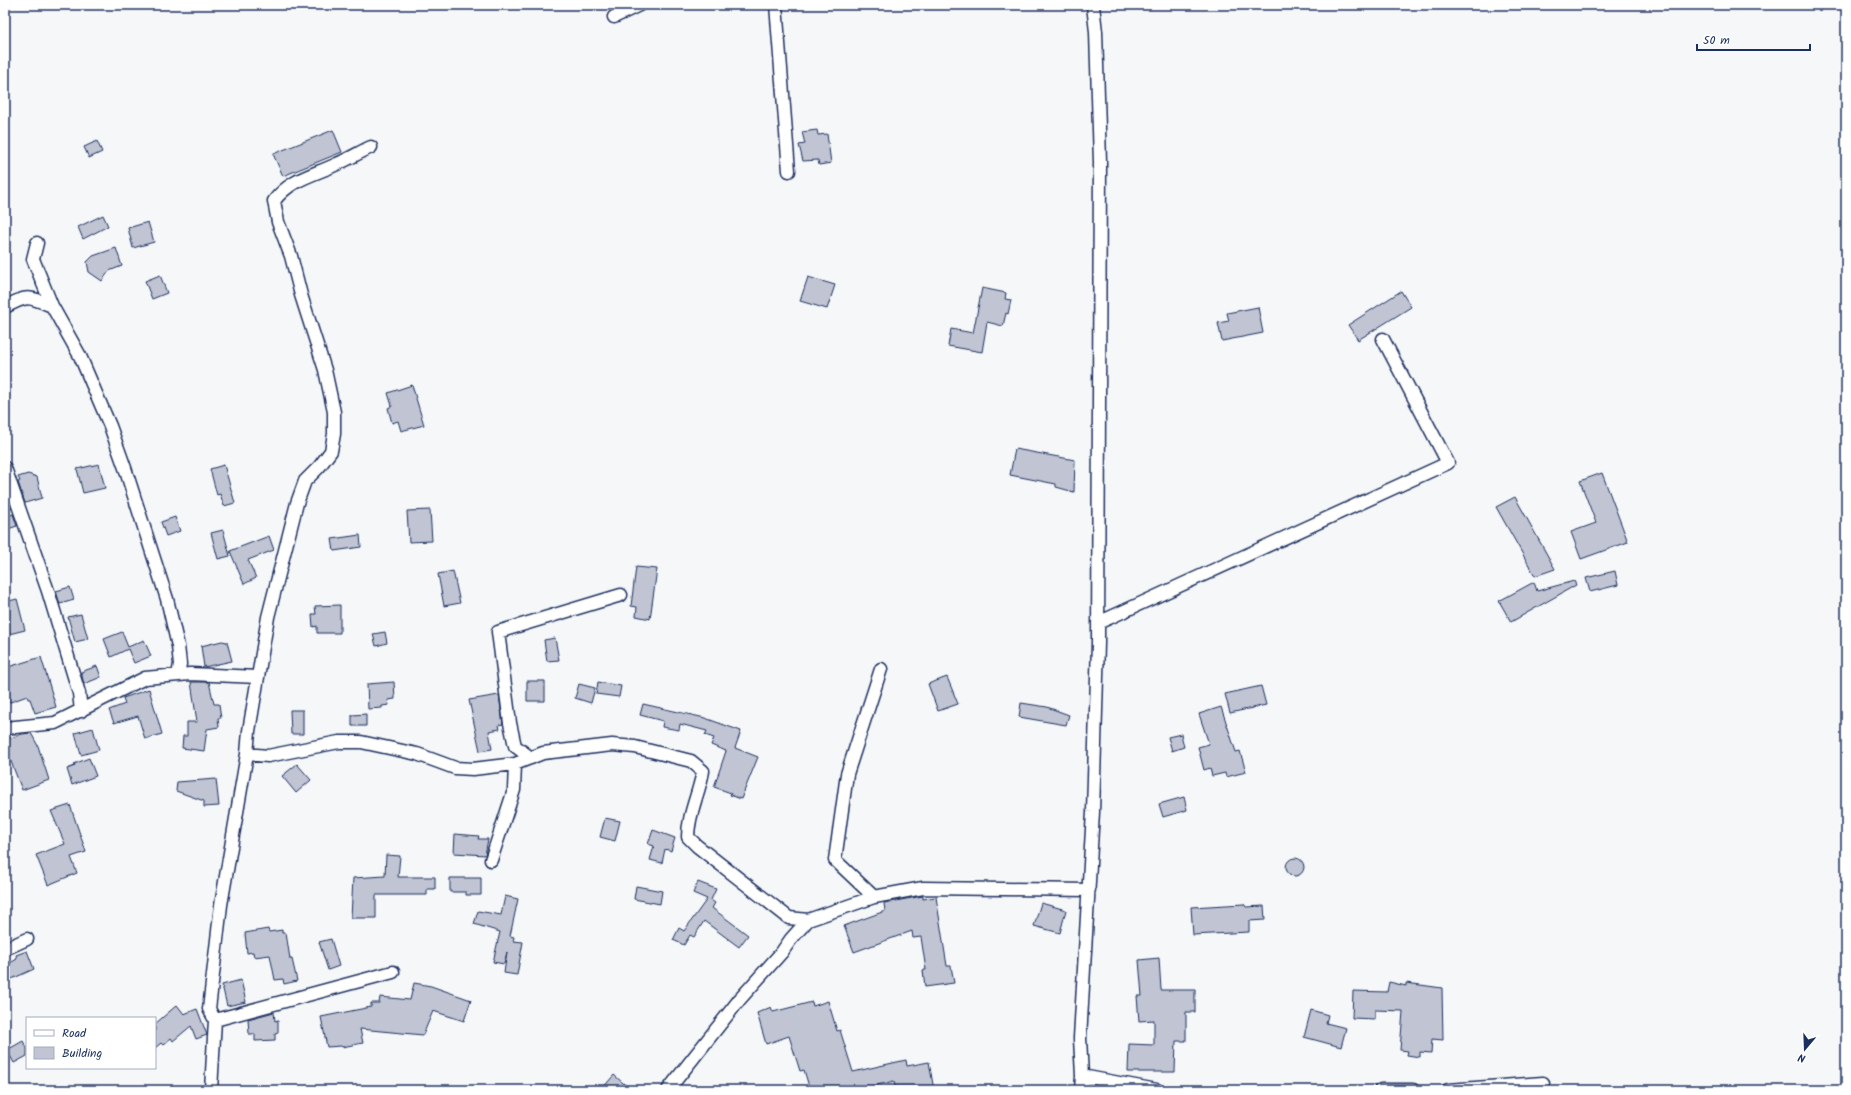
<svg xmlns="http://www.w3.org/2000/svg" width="1851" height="1095" font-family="Kalam,sans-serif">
<rect width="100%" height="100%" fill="#f6f7f9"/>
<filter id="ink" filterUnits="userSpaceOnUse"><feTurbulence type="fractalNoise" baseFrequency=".025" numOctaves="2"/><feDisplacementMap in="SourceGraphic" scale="8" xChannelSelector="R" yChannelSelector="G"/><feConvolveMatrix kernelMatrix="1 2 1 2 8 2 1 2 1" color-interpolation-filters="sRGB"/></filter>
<g filter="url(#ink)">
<!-- building -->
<path fill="#c0c4d3" stroke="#1b2f5e" d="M333 130 342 152 283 176 273 154Z
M817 130 818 135 827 134 831 163 819 165 818 160 803 161 799 145 805 144 802 132Z
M97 141 102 152 89 158 84 147Z
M103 215 108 226 83 239 78 227Z
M148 222 154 242 133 248 128 228Z
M116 248 122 266 109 271 102 281 89 272 87 262 93 256Z
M160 275 167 293 152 299 145 281Z
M808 277 835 285 827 309 800 301Z
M982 288 1006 293 1005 299 1011 300 1008 314 1006 313 1003 326 987 322 982 352 948 346 951 329 973 333Z
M1401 291 1411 307 1358 340 1348 325Z
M1258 307 1263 333 1222 341 1218 323 1229 321 1227 313Z
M412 385 424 425 401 431 398 421 392 423 388 408 392 406 388 393Z
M1015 449 1075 460 1074 492 1056 487V484L1010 475Z
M99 464 105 488 83 493 77 469Z
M224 465 235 503 224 506 220 494 217 495 210 469Z
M1602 473 1628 542 1581 559 1571 532 1596 523 1580 481Z
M28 474 37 477 42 498 25 503 18 482 20 481 18 477Z
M1515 497 1555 569 1535 576 1496 507Z
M430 510 432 541 409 542 407 511Z
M13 514 17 526 5 530V517Z
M175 517 180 531 166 536 161 522Z
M223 530 230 556 218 559 211 533Z
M360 535 361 547 334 551 332 539Z
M269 536 274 550 248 560 256 578 244 584 230 551Z
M636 567 657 569 650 619 636 616 637 607 631 606Z
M453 571 460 603 444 606 438 574Z
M1615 571 1618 585 1590 592 1586 578Z
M1574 581 1576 585 1511 622 1499 601 1534 582 1537 591Z
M70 587 74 600 60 604 56 591Z
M17 599 25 630 5 635V602Z
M340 605V633H317V626L313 627 312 614H316L315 606Z
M81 614 88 639 75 642 68 617Z
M122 632 128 647 144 640 151 656 134 663 128 649 111 657 104 639Z
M385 632 387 643 376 646 373 634Z
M555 638 559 660 547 661 544 640Z
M222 641 227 642 232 661 204 667 201 646Z
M41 657 56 707 35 713 30 699H28L27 696 5 704V668Z
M97 666 101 677 84 684 81 672Z
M947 677 958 704 938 711 928 684Z
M527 681H545V701H527Z
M191 682H209L214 704H219L221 718H218L219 727 207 729 204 751 182 748 183 736H187V722H197Z
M394 682 395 699 388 700 389 705 382 706V708L368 709 367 684Z
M598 682 621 686 619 697 596 694Z
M579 684 595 688 591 703 575 698Z
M1261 686 1266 705 1230 713 1225 694Z
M149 689 162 734 145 739 138 716 114 723 109 710 125 704 123 698Z
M499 695 503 724 499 725 500 729 489 731 492 749 480 751 469 700Z
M1021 703 1047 707 1069 715 1066 725 1019 717Z
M643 704 705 718 741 731 735 748 758 757 741 799 730 795 731 793 714 787 726 751 711 745 714 738 705 735 707 731 680 724 679 730 662 727 663 721 640 715Z
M1221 707 1236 752 1240 751 1246 772 1226 777 1225 773 1212 776 1210 768 1204 770 1198 747 1209 744 1199 714Z
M290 710H303V734H291Z
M366 714V726H352V715Z
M93 728 99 750 81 755 75 733Z
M31 733 38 746 49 780 22 790 5 746V740L22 734Z
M1181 734 1184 747 1172 751 1168 737Z
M89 758 96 776 72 785 67 769 75 766 74 764Z
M297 764 311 780 296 793 282 776Z
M216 779 219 806 204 807V801L176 791 177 782Z
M1184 797 1187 810 1163 817 1159 804Z
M70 805 86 852 71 857 77 873 48 885 36 855 65 844 51 811Z
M605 818 620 821 615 841 600 837Z
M653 830 675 838 671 851 665 849 662 863 650 860 654 846 648 844Z
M455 834 479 836 478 839H488L485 855 454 853Z
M386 855 400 856 398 877H435V889H427V895H376V918H351L353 878 385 876Z
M1286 867a9 9 0 1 1 18 0a9 9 0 1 1-18 0Z
M450 878H481V895H466V892H450Z
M698 882 716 889 711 900 715 903 712 908 748 935 739 947 704 921 694 937 690 935 684 945 673 940 679 928 684 931 707 899 693 893Z
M636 886 662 891 660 904 634 899Z
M505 896 518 899 510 936 514 937 513 941 523 942 517 975 504 973 507 952 504 964 493 962 500 932 474 924 478 911 501 915Z
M923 896V899L936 897 947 966H951L954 983 925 987 923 970H926L921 937 913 938 912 931 854 952 844 926 885 911 884 903Z
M1041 903 1066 910 1060 933 1034 926Z
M1244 904 1246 907 1264 906 1265 920 1249 921V932L1193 935 1191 907Z
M268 929 269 932 282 930V933H286L290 959H292L297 981 284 984 283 979 275 980 270 955 254 957 253 952 247 953 245 933Z
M331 939 339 966 328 970 319 942Z
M27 951 34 969 5 982V966L17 959 16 955Z
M1159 958 1161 990H1195V1012H1186V1041H1176L1175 1072H1128L1129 1044 1154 1045V1020L1139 1021 1137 996H1142L1139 960Z
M241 980 246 1002 227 1006 222 985Z
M1389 982 1406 986V983L1442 988 1443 1040 1432 1039 1431 1053 1420 1052V1057L1407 1055 1408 1051 1400 1050 1403 1011 1375 1010V1019L1352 1018 1353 991 1387 992Z
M414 983 431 986 471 1000 464 1021 433 1011 423 1035 360 1029 363 1043 342 1047 341 1046 327 1047 321 1017 371 1007V1003H379L380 997 410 1000Z
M828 1001 837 1031 840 1030 853 1072 906 1060 907 1066 929 1062 934 1090H896L894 1081 856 1090 854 1085 839 1090H810L804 1070 800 1071 789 1036 766 1044 757 1013 771 1007 773 1012 812 1002 813 1006Z
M177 1005 184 1014 197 1009 207 1035 196 1039 191 1026 173 1041 171 1038 163 1045 161 1043 155 1048V1024Z
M1311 1010 1328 1015 1326 1023 1346 1028 1341 1047 1304 1037Z
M274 1012 275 1021 278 1020V1033L275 1034V1040L255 1041V1034H249L248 1019Z
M23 1041 27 1048V1056L14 1063 7 1050Z
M614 1075 631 1090H601Z"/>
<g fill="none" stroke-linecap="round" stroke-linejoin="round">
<!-- street casing -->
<g stroke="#1b2f5e" stroke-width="15">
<path id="street" d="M776 5 789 171
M614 17 639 5
M37 243 33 259 52 306 80 356 110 426 125 468 167 599 178 646 180 664 178 675
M5 307C28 295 28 296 52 306
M5 468 48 591 79 693 81 711
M1098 623 1448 463 1383 339
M5 728 55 723 145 678 190 674 258 677
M247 754 268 756 339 742H361L417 754 455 768 473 769 515 764 543 753 612 745 635 747 691 761 703 771C699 794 688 814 688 837L697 846 789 918 808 920 791 939 782 952 740 999 668 1090
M531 758 515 746 510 723 498 632 621 595
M491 860 514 790 515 764
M874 897 835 860 847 774 881 669
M808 920 874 897 923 888 1089 890
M5 949 27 939
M215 1020 393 972
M1082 1076 1157 1090
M211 1090 215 1020 209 1009 221 905 247 754 249 731 268 617 297 503 305 481 319 467 331 451 334 434V412L325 370 301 295 291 256 278 222 274 201C290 179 314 175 337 164 349 159 360 152 371 147
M1081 1090 1082 1076 1080 1038 1093 812 1098 643 1100 162 1096 32 1093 5
M1381 1090H1413
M1448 1090 1543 1083"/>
</g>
<!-- street -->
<use href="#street" stroke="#fff" stroke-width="12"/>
</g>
</g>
<!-- margin -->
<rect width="1851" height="1095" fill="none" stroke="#fff" stroke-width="20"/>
<rect x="10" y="10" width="1831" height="1075" fill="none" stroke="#1b2f5e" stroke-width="1.5" filter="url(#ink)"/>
<!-- legend -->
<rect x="26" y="1017" width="130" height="52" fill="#ffffff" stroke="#a4acbf"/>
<rect x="34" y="1030" width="20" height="6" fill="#ffffff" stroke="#a4acbf"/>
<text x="62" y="1037" font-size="12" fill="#1b2f5e">Road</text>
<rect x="34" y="1047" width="20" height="12" fill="#c0c4d3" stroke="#a4acbf"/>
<text x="62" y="1057" font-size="12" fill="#1b2f5e">Building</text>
<!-- north arrow -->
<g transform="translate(1805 1049) rotate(199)" stroke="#ffffff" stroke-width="3" paint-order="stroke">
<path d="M0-3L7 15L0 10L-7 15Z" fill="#1b2f5e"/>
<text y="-6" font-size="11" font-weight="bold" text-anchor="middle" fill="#1b2f5e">N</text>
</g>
<!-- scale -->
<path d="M1697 44v6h113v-6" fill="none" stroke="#1b2f5e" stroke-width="2"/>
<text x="1703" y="44" font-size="12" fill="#1b2f5e" stroke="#ffffff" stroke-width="3" paint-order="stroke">50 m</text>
</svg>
